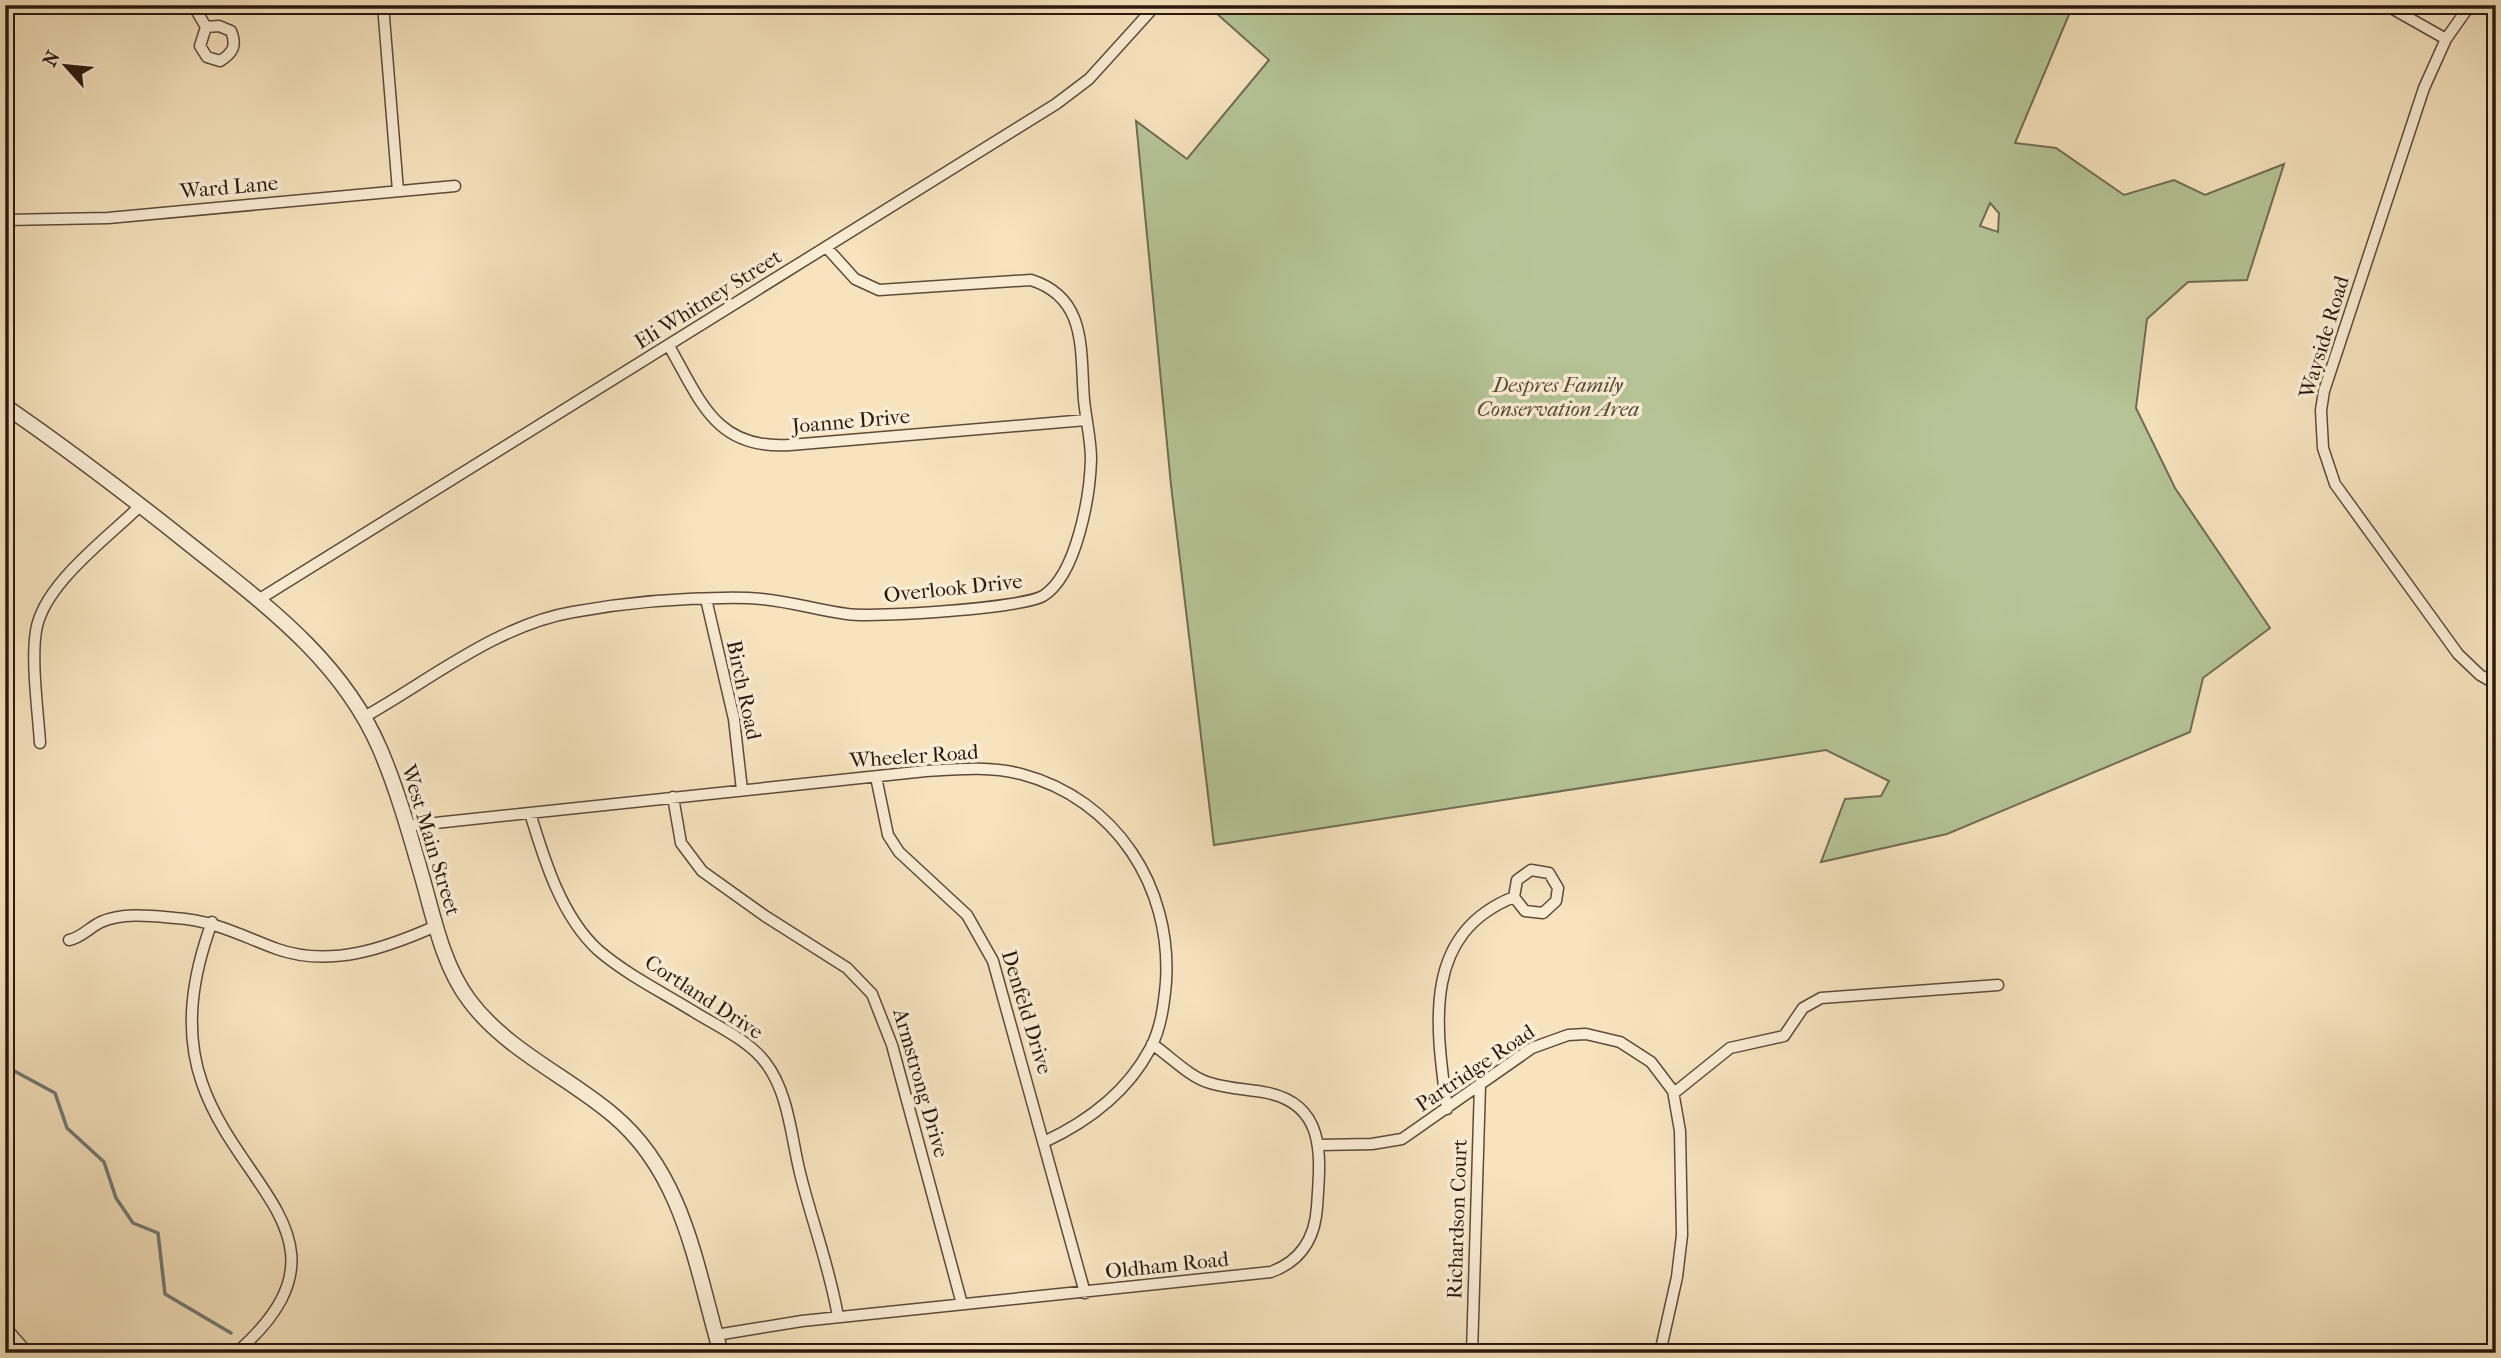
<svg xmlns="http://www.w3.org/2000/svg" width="2501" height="1358" font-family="'IM FELL French Canon',serif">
<rect width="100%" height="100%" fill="#f7e4bf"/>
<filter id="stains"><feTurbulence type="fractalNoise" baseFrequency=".00286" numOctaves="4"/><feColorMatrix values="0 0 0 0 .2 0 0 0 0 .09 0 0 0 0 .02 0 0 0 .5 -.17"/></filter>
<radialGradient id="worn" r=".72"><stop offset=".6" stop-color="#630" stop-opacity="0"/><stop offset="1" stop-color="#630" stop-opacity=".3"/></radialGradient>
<!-- green -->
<path fill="#b6c597" stroke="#706e53" stroke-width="2" fill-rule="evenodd" d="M1207 5H2073L2015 143 2056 148 2124 195 2174 180 2205 195 2284 164 2247 280 2188 282 2147 319 2136 408 2175 488 2270 628 2203 678 2190 732 1947 834 1821 862 1845 799 1881 796 1889 781 1826 750 1214 845 1171 485 1136 121 1187 159 1269 60ZM1990 203 1999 213 1998 232 1980 226Z"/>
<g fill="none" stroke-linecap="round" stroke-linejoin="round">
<!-- stream -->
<path stroke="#717b76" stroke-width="3.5" d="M5 1066 55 1093 67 1128 104 1162 116 1198 133 1223 158 1233 165 1294 231 1333"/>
<!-- minor casing -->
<g stroke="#5e4b3b" stroke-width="13">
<path id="minor" d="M193 5 206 27
M383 5 398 191
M2386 5 2446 39
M2470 5 2446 39 2424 88 2324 391 2321 410 2323 448 2335 484 2458 654 2480 675 2496 684
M5 13 19 5
M219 26 231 31C237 46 233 53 220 61L207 57 200 46 206 27Z
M5 220 108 218 455 186
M669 346C701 402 716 450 790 445L1086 420
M706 599 734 719 742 790
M258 600 1056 104 1089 79 1156 5
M364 717C430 680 497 625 573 612 629 602 690 597 748 598 785 599 813 610 847 614 876 618 1022 608 1043 596 1077 575 1090 495 1091 459 1091 440 1086 420 1084 400 1080 351 1088 298 1031 280L879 290 855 279 827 248
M40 743C38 711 31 661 36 631 43 584 109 537 141 505
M876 777 888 835 899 852 967 915 993 961 1085 1293
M673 797 681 843 702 871 765 916 847 968 872 994 892 1045 962 1304
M530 813C544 859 561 916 598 950 627 975 664 993 696 1013 719 1027 749 1041 765 1062 789 1093 791 1137 800 1173 812 1222 830 1268 838 1317
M407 826 926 771C958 769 990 766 1021 774 1116 799 1172 887 1166 982 1164 1004 1161 1029 1150 1049 1127 1092 1087 1122 1044 1142
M212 922C193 974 183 1029 202 1083 239 1191 362 1243 236 1353
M69 940C81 938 90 927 101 922 123 912 153 916 175 918 213 920 242 936 277 949 331 968 386 948 436 926
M1674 1093 1730 1048 1784 1036 1803 1008 1821 998 1998 985
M1447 1109C1436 1026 1421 934 1514 897L1525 911 1543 913 1556 901 1558 888 1549 873 1531 870 1517 880 1514 897
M1320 1145 1372 1144 1402 1139 1532 1048 1568 1035 1586 1034 1620 1042 1651 1062 1673 1091 1680 1131 1682 1235 1677 1277 1660 1353
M5 1327 28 1353
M716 1335 802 1321 1271 1272C1301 1261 1315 1238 1317 1207 1320 1160 1328 1106 1268 1093 1248 1089 1229 1089 1210 1083 1189 1077 1170 1056 1152 1044
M1472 1353 1480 1085"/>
</g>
<!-- tertiary casing -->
<g stroke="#5e4b3b" stroke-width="17">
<path id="tertiary" d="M5 406C70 451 132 498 193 547 267 606 342 661 380 749 397 789 409 831 421 873 433 914 442 964 469 1000 506 1050 567 1076 613 1115 685 1175 696 1269 721 1353"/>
</g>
<!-- minor -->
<use href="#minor" stroke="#faedd5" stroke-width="10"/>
<!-- tertiary -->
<use href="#tertiary" stroke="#faedd5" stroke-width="14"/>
</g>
<g text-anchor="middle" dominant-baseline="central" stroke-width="7" stroke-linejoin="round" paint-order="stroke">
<!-- street labels -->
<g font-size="21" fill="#2b180f" stroke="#faedd5">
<text transform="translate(229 187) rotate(-5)">Ward Lane</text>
<text transform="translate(708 299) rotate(-32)">Eli Whitney Street</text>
<text transform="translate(2324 337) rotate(-73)">Wayside Road</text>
<text transform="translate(851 421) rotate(-5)">Joanne Drive</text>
<text transform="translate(953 588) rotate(-6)">Overlook Drive</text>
<text transform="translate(744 690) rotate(78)">Birch Road</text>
<text transform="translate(914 756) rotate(-4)">Wheeler Road</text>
<text transform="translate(431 840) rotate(73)">West Main Street</text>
<text transform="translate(704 997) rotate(33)">Cortland Drive</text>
<text transform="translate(1027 1012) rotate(73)">Denfeld Drive</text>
<text transform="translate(1475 1068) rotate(-34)">Partridge Road</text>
<text transform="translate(921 1083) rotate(74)">Armstrong Drive</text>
<text transform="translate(1457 1219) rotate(-88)">Richardson Court</text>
<text transform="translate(1167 1265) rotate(-6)">Oldham Road</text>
</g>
<!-- park labels -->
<g font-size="21" font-style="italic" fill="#554c38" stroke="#faedd5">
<text x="1558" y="385">Despres Family<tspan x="1558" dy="24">Conservation Area</tspan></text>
</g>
</g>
<!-- margin -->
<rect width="2501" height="1358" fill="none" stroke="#f7e4bf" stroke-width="28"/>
<rect x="7" y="7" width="2487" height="1344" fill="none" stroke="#2b180f" stroke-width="3.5"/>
<rect x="14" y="14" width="2473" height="1330" fill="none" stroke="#2b180f" stroke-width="2"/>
<!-- north arrow -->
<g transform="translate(66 66) rotate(297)" stroke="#faedd5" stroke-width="5" paint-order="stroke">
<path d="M0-5L12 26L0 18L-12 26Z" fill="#2b180f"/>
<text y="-10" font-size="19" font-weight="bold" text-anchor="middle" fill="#2b180f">N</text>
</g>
<rect width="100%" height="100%" filter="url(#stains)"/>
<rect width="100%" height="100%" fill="url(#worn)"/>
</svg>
